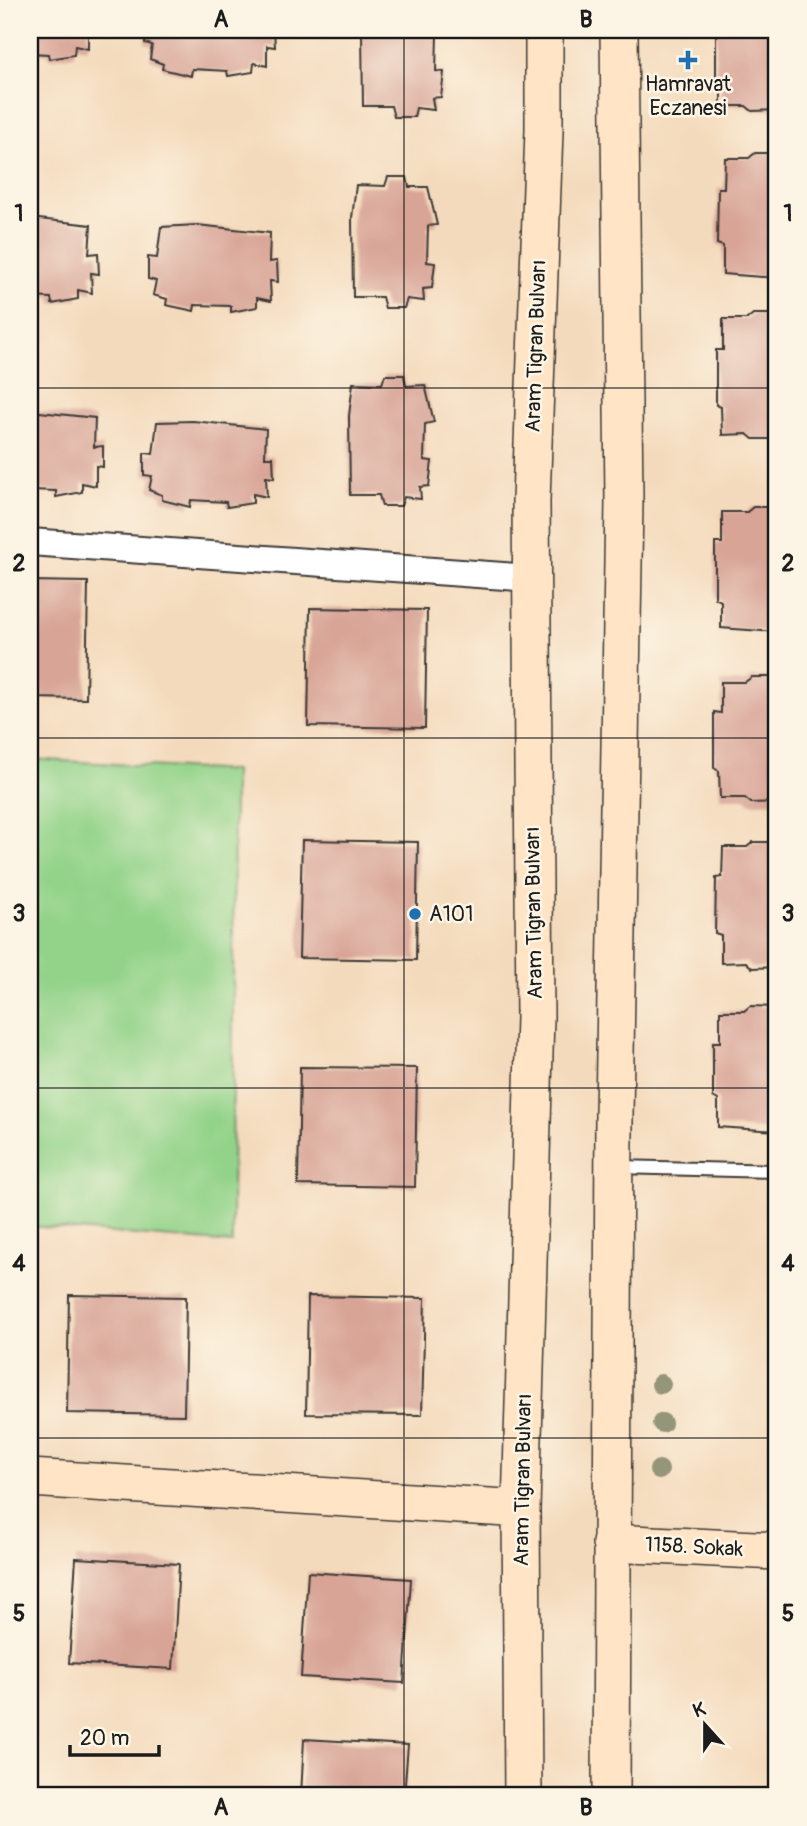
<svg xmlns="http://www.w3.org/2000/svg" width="807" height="1826" font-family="Pangolin,sans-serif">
<rect width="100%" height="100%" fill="#fcf5e5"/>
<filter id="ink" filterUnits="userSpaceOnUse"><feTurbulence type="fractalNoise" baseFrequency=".0143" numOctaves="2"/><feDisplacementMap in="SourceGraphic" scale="14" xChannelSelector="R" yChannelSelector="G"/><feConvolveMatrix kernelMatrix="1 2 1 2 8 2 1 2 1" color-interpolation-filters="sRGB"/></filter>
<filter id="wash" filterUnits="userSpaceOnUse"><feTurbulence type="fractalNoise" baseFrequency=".00686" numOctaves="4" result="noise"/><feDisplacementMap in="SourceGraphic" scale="28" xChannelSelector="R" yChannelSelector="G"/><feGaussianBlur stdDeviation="1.57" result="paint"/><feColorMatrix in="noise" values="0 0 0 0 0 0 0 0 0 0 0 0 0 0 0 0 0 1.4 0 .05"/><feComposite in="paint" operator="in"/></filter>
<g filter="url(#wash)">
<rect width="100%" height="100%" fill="#f4dabc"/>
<!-- green -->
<path fill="#93d389" stroke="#587852" stroke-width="2" d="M30 759 234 771 232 1243 30 1226Z"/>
<g id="blocks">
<!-- building -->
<path fill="#d8a496" d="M30 30H88V49L75 46 74 55 49 59 48 54 30 53Z
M145 30H274L275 47 267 46V66L254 63 253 72 228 76 227 71 192 69 191 76 162 69 163 64 150 59 152 45 145 43Z
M362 30H445L446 33 437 35 436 71 444 72 441 97 432 98 434 110 416 108 414 117H394L391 106H363Z
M716 30H777V110L752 111 746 106H721V79L716 77Z
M755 153H777V278L723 274V246L717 244 718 188H724L725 158H749Z
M388 177H407L409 187H428L437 225 428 226 427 262 435 263 432 288 423 289 424 301 407 299 404 308H385L382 297H353L352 218 356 185 385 186Z
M30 218 91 225 89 254 98 253 99 274 91 273 92 293 78 290V299L52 304 51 298 30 297Z
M197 225 270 233 269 262 277 261 278 282 270 281 271 301 257 298V307L231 312V306L195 305 194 311 166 305 167 299 153 295 156 281 148 279V257L157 258 161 227Z
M753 314H777V439H753L747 434 722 435 721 407 716 405V350H723V319H747Z
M385 375H404L406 386 425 385 434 422 425 424 424 460 432 461 429 486 420 487 421 499 404 497 401 506H382L379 495H350L349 416 353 383 382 384Z
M30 411 95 418 94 447 103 446V467L96 466V486L82 483V492L56 497V491L30 490Z
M193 421 266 429 265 457H273L274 478 266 477 267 497 253 494V503L227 507 226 502 191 500 190 507 162 500V495L149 490 152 476 144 475V453L153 454 157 422Z
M753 507H777V632L721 628V601L715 598V543H722V512H747Z
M30 581 88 582 86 699 30 698Z
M310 608 427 610 425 728 308 726Z
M752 677H777V802L751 803 745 798H720L719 771 714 768V712L721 713V682H745Z
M302 840 418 842 416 960 299 958Z
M753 842H777V967L752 968 746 962 721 963V935L715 933 716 878 722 877 723 847H747Z
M750 1006 777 1007V1131L718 1127V1100L713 1097V1042H720V1011H744Z
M300 1067 417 1068 415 1187 298 1185Z
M69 1295 186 1297 184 1415 67 1413Z
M308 1296 425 1298 422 1415 306 1414Z
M76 1558 179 1564 173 1669 69 1663Z
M308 1572 411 1579 404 1683 301 1677Z
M304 1739 408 1745 404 1796H301Z"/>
</g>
</g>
<g filter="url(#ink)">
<use href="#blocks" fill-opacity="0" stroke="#3c3834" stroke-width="2"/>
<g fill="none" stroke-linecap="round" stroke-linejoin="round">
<!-- lane casing -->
<g stroke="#3c3834" stroke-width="16">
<path id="lane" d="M618 1167 777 1171"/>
</g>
<!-- street casing -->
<g stroke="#3c3834" stroke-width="30">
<path id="street" d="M30 542 531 578"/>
</g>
<!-- secondary casing -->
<g stroke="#3c3834" stroke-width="40">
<path id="secondary" d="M30 1478 521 1509
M611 1543 777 1551
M523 1796 521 1509 535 1017 531 501 544 130V30
M611 1796 614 1116 624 501 619 30"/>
</g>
<!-- lane -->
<use href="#lane" stroke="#fff" stroke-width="12"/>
<!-- street -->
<use href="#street" stroke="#fff" stroke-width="26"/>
<!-- secondary -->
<use href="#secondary" stroke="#ffe4c6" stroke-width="37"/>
</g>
<!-- trees -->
<g fill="#949579">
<circle cx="661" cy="1384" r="10"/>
<circle cx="662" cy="1423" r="10"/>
<circle cx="659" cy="1470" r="10"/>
</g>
</g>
<!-- grid -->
<path fill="none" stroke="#1c1c1c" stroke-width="2" stroke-opacity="0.55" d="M404 30V1796M30 388H777M30 738H777M30 1088H777M30 1438H777"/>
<!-- markers -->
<g fill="#1f6fb2" stroke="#fcf5e5" stroke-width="2.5">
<path d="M684.5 49.5h7v7h7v7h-7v7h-7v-7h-7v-7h7z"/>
<circle cx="415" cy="914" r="7"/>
</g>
<g text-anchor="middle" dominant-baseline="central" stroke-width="5" stroke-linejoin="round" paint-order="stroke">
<!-- poi labels -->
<g font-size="21" fill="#1c1c1c" stroke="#fcf5e5">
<text x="688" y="84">Hamravat<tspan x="688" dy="24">Eczanesi</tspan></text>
<text x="429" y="914" text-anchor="start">A101</text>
</g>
<!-- street labels -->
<g font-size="21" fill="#1c1c1c" stroke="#fcf5e5">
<text transform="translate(536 346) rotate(-88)">Aram Tigran Bulvarı</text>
<text transform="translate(534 913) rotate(-91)">Aram Tigran Bulvarı</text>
<text transform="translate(523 1480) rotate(-89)">Aram Tigran Bulvarı</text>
<text transform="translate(694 1547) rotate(3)">1158. Sokak</text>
</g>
</g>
<!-- margin -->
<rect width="807" height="1826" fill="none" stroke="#fcf5e5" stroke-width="77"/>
<!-- north arrow -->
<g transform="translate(705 1725) rotate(339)" stroke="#fcf5e5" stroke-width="5" paint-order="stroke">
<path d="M0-5L12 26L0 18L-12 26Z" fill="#1c1c1c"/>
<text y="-10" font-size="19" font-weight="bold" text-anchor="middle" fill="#1c1c1c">K</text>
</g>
<!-- scale -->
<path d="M70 1745v10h89v-10" fill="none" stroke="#1c1c1c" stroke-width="3.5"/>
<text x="80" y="1745" font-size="21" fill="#1c1c1c" stroke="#fcf5e5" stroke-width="5" paint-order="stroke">20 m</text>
<rect x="38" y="38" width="730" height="1749" fill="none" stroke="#1c1c1c" stroke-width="2.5"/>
<g font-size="23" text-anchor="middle" font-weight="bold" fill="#1c1c1c">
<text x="221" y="27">A</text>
<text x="586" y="27">B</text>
<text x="19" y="221">1</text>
<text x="788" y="221">1</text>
<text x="19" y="571">2</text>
<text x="788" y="571">2</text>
<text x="19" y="921">3</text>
<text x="788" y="921">3</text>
<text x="19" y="1271">4</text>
<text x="788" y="1271">4</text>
<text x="19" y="1621">5</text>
<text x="788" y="1621">5</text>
<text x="221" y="1815">A</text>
<text x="586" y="1815">B</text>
</g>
</svg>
